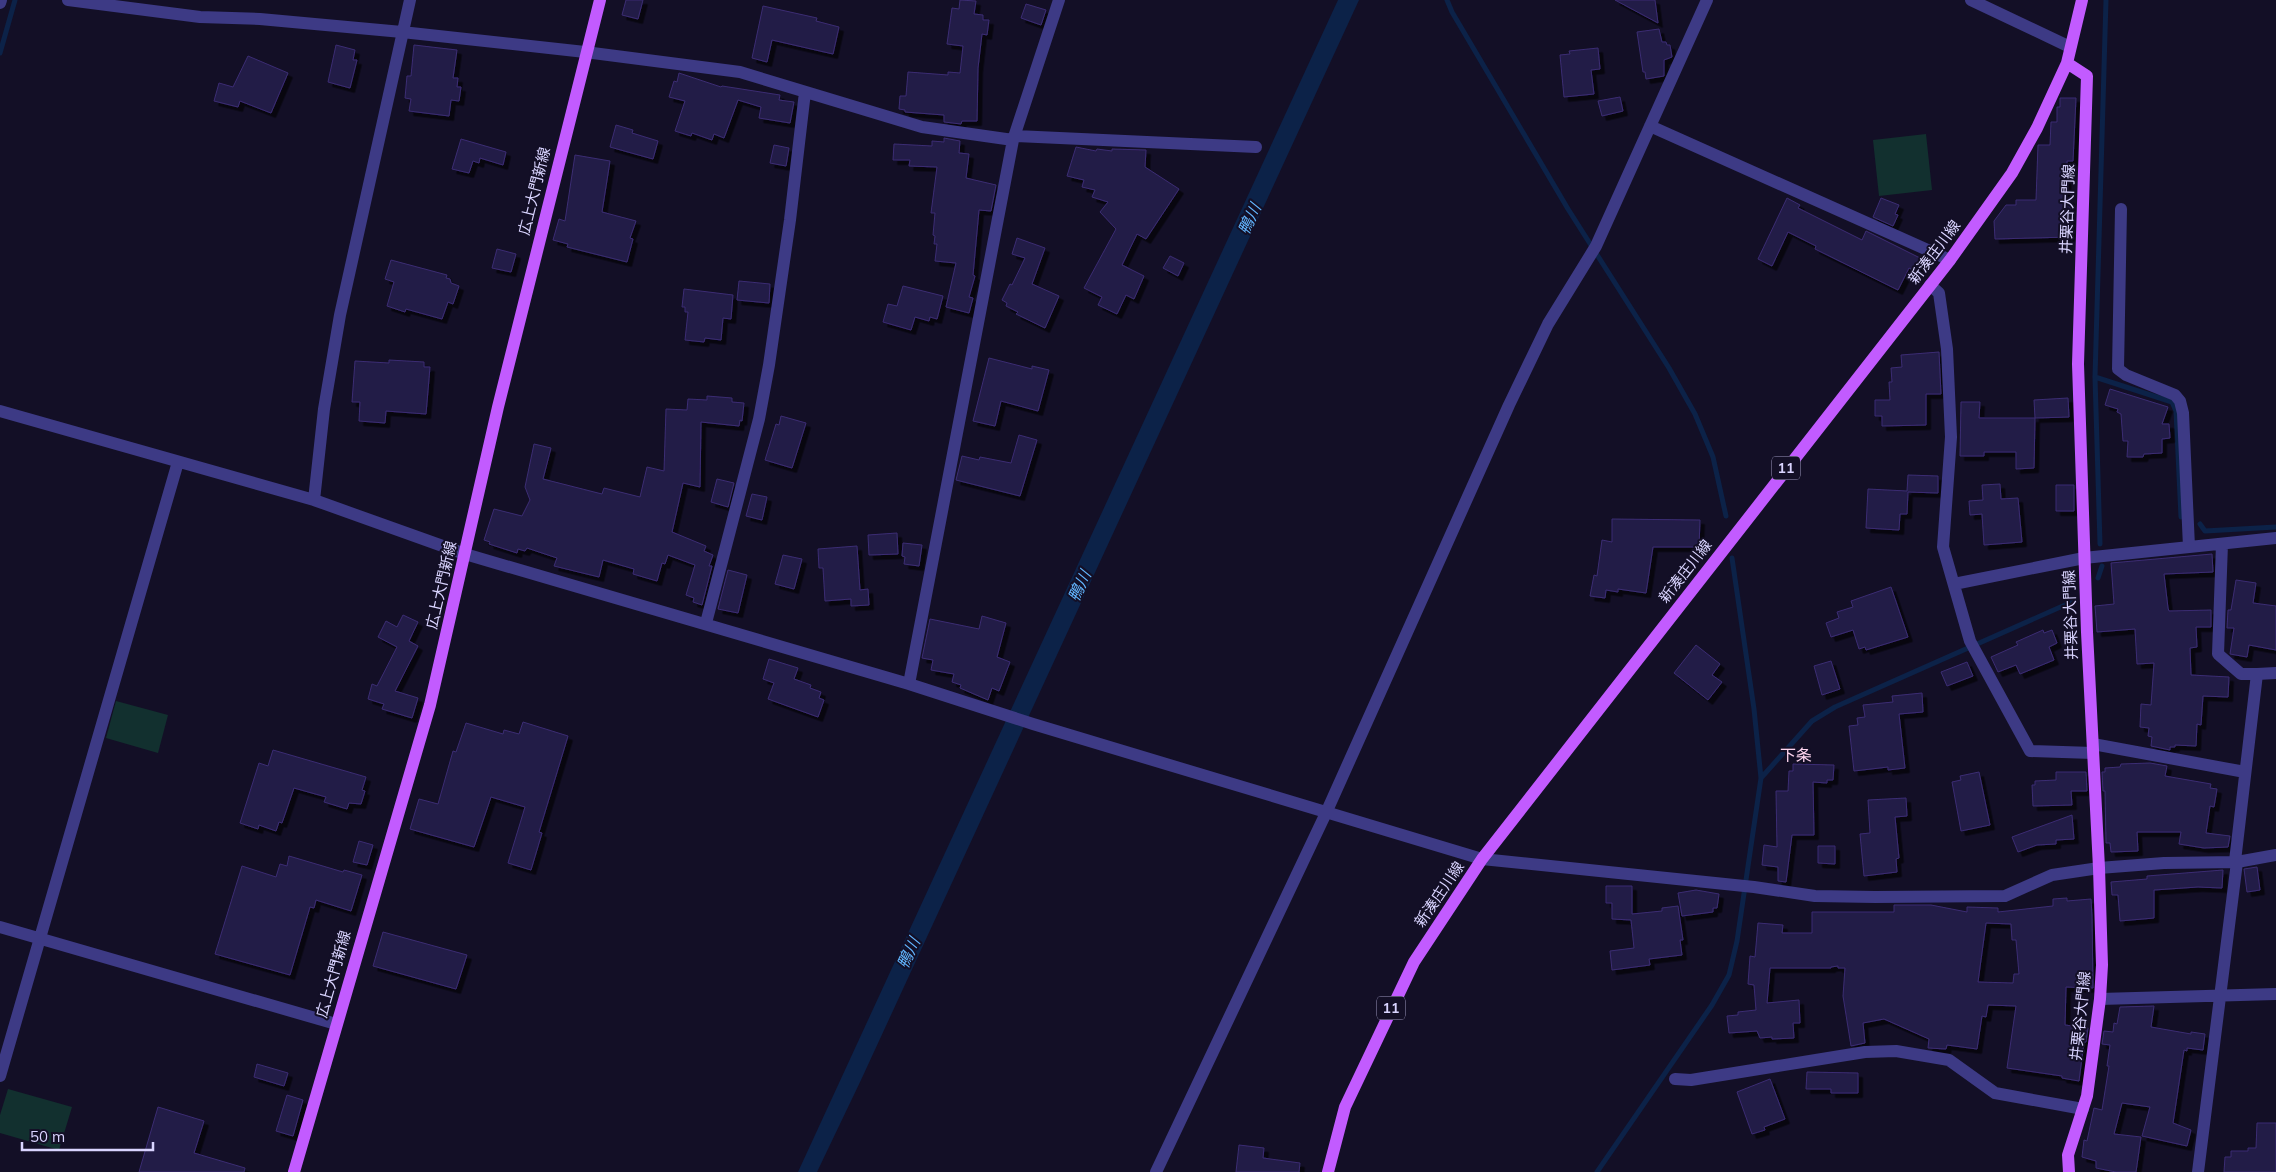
<svg xmlns="http://www.w3.org/2000/svg" width="2276" height="1172" font-family="Mulish,'Noto Sans JP',sans-serif">
<defs>
<filter id="shadow"><feDropShadow dx="4.5" dy="4.5" stdDeviation="0" flood-color="#0009"/></filter>
</defs>
<rect width="100%" height="100%" fill="#130f26"/>
<!-- green -->
<path fill="#12302f" d="M1926 134 1932 190 1879 196 1873 140Z
M116 701 168 715 158 753 106 738Z
M8 1089 72 1107 59 1150 0 1133V1115Z"/>
<!-- water -->
<path fill="#0c2248" d="M1338 0H1359L861 1080 817 1172H798Z"/>
<g fill="none" stroke-linecap="round" stroke-linejoin="round">
<!-- stream -->
<path stroke="#0c2248" stroke-width="5" d="M1447 0 1452 12 1568 209 1669 368 1695 414 1713 457 1726 516
M0 53 15 0
M2095 377 2172 402 2176 411 2181 517
M2200 524 2205 531 2276 527
M2100 544 2095 377 2106 0
M2098 578 2102 566
M1761 778 1812 721 1835 707 2074 601
M1597 1172 1712 1005 1729 975 1737 941 1761 778 1754 709 1732 558"/>
</g>
<!-- building -->
<path fill="#241b47" stroke="#3b2d73" fill-rule="evenodd" filter="url(#shadow)" d="M626 0H643L638 19 622 15Z
M960 0 976 1 974 14 983 15V20H989L987 35 982 34 978 68 977 121H962L961 124 944 122V115L905 112V110L899 109 900 96H906L908 72 948 75V72L960 73 963 46 947 44 952 8 959 9Z
M1615 0H1655L1658 23Z
M1026 4 1046 10 1041 25 1021 18Z
M763 6 817 18 816 21 839 27 833 54 772 40 767 62 752 58Z
M1659 29 1662 42H1666L1667 45H1670L1672 57 1664 60V76L1646 79 1645 72H1643L1637 32Z
M336 45 355 50 353 60H357L350 88 328 82Z
M414 45 457 50 453 78H458L457 87H461L459 101 451 100 449 116 409 111 411 99 405 98 407 76H411Z
M1598 48 1600 69 1591 70 1594 94 1564 97 1560 55 1570 54 1569 51Z
M248 56 288 73 271 113 240 101 238 107 214 101 219 83 233 87Z
M679 73 721 87 722 86 780 95 779 100 794 102 790 123 759 118 761 107 738 100 724 138 714 134 712 140 692 133 691 136 675 131 685 101 669 97 674 81 677 82Z
M1620 97 1623 111 1602 116 1598 101Z
M2060 98H2076L2073 161H2067L2066 199H2070V237L1995 239 1994 221 2006 205H2016V200H2036L2038 145H2050L2051 122H2057V107H2060Z
M616 125 633 130 632 133 658 141 653 159 610 147Z
M944 138 960 141 959 153 969 154 966 178 996 185 991 211 979 210 973 275 975 276 969 297 973 298 969 313 946 307 956 263 935 261 937 244H934L935 236 933 235 935 213H931L937 167 909 166 910 160H893L894 144 932 146V141L944 142Z
M461 139 506 152 503 165 480 158 479 163 473 161 469 173 452 169Z
M774 145 789 148 786 166 770 163Z
M1076 147 1096 151 1097 149 1112 151V149L1146 150 1145 167 1179 189 1146 239 1137 234 1122 265 1144 276 1134 299 1126 295 1117 314 1098 305 1102 297 1084 288 1116 229 1100 212 1108 202 1092 197 1095 190 1082 187 1084 180 1067 176Z
M575 155 610 161 602 212 636 221 630 238 633 239 627 262 567 247 568 244 553 240 559 219 565 221Z
M1787 198 1800 205 1798 208 1862 240 1866 231 1924 260 1918 273 1909 268 1898 290 1815 249 1816 246 1788 232 1772 266 1758 259Z
M1881 198 1899 205 1895 214 1898 215 1893 226 1873 217Z
M1017 238 1045 248 1032 284 1059 296 1045 328 1016 314 1018 312 1006 306 1007 303 1002 300 1010 284 1012 285 1025 258 1012 254Z
M497 249 516 254 511 272 492 268Z
M1170 256 1184 263 1178 276 1163 268Z
M391 260 447 275 446 278 450 279 451 283 459 286 453 304 448 302 442 319 406 309 405 312 387 306 394 282 385 279Z
M739 281 770 284 769 303 737 300Z
M903 286 943 296 937 319 930 317 929 321 915 317 911 330 883 322 888 304 897 306Z
M684 289 733 295 731 319 723 318 721 340 705 338 704 342 685 340 688 312H685V307H682Z
M1939 352 1941 394H1926V425L1882 426V416H1875V400H1890L1889 382H1892L1891 368 1902 367 1901 355Z
M989 358 1032 369V366L1049 370 1038 411 1001 401 995 426 973 421Z
M389 360 424 362V367H430L426 414 386 411 385 423 359 421 360 402H352L355 361 389 363Z
M2110 389 2168 407 2162 424H2169L2170 438 2162 439V453L2144 454 2143 457H2127L2128 441H2123L2121 414 2117 412 2118 409 2105 405Z
M707 396 732 398V402L744 403 742 421 740 420 739 426 701 422 700 487 683 483 672 532 706 546 704 551 713 555 709 566H712L702 605 693 602 694 598 686 595 695 565 668 555 665 564 662 563 657 581 633 574 634 569 603 560 599 577 554 566 557 558 527 548 525 551 518 549 517 553 489 544 490 542 484 540 494 509 522 516 530 500 525 487 534 444 551 448 543 479 602 494 604 488 640 497 647 467 664 471 666 409 687 410 688 399 707 400Z
M2068 398 2069 417 2035 418 2034 468 2016 469V452H1984V456H1960L1961 402H1980L1979 418H2035L2034 400Z
M781 416 806 423 792 468 765 460 776 424 779 425Z
M1019 435 1037 440 1020 496 956 480 962 456 979 460 980 457 1011 463Z
M1908 475 1938 476V493L1908 492 1907 514H1900L1899 530 1866 528 1868 489 1907 491Z
M717 479 734 483 728 507 711 502Z
M2000 484 2001 499 2018 498 2022 542 1984 545 1982 514 1970 515 1969 501 1983 500 1982 485Z
M2056 485H2074V511H2056Z
M752 494 767 497 762 520 746 516Z
M1612 519 1700 520 1699 547H1653L1646 593 1618 589V592L1606 590 1605 598 1590 596 1594 575 1597 576 1602 540 1612 542Z
M897 533 898 554 869 555 868 535Z
M903 543 922 545 919 566 904 564 905 557 902 556Z
M857 546 860 590 868 589 869 605 851 606V599L825 601 823 568H819L818 549Z
M2212 554 2213 572 2164 574 2168 608 2169 611 2211 610V627H2196L2197 647 2190 648 2191 675 2229 677 2228 697 2203 696 2201 725 2197 724 2196 746 2175 745V747H2170V750L2151 746 2152 737 2148 736 2149 728 2140 727 2141 704 2151 705 2154 663 2137 664 2135 629 2097 632 2095 606 2114 604 2111 563Z
M783 555 802 559 794 589 775 584Z
M728 570 747 575 738 613 718 609Z
M2236 580 2256 583 2253 603 2276 606V650L2249 645 2247 657 2230 654 2234 628H2227L2228 610H2231Z
M1891 587 1908 637 1866 650 1865 647 1859 649 1853 630 1831 637 1826 623 1839 618 1837 612 1853 607 1851 601Z
M403 615 418 622 409 641 418 646 395 691 418 698 412 718 382 709 384 704 368 699 372 684 377 686 397 647 378 637 386 621 397 627Z
M982 616 1006 623 997 657 1010 662 999 691 992 688 988 700 960 688 961 685 952 682 954 674 931 670 933 660 922 658 930 619 979 629Z
M2043 630 2044 633 2052 630 2057 643 2049 647 2054 660 2020 674 2016 665 1998 672 1991 657 2018 645 2016 642Z
M1696 645 1720 664 1712 675 1722 682 1708 700 1674 673Z
M769 659 798 668 794 679 811 685 810 688 821 692 819 698 824 700 818 717 768 699 774 683 763 679Z
M1831 661 1840 689 1822 695 1814 666Z
M1967 662 1973 676 1947 686 1941 672Z
M1922 693 1923 712 1899 714 1905 768 1888 770V767L1854 771 1849 726 1858 725 1857 718 1865 717 1863 705 1893 702 1892 696Z
M523 722 568 736 539 832 542 833 531 870 508 863 525 807 491 797 474 847 410 829 419 799 438 804 453 751 456 752 466 723 503 734 504 730 519 734Z
M273 750 366 777 362 790 365 791 361 804 349 803 347 809 324 802 326 797 294 788 282 823 279 822 276 831 259 825 258 829 240 823 259 763 268 766Z
M2150 763 2167 766 2165 776 2211 784 2210 788 2217 789 2214 807 2210 806 2206 833 2230 836 2228 847 2204 848 2179 844 2181 832H2137L2138 851 2111 852 2110 843H2106L2105 791H2103L2102 772H2105V768L2120 767 2121 764Z
M1793 764 1834 765 1833 780H1827V783L1813 782 1814 835H1792L1786 882 1778 881V867L1762 865 1764 845 1777 847 1776 791H1788L1789 771H1793Z
M1979 772 1990 825 1961 831 1952 782 1961 780 1960 776Z
M2056 772H2086L2087 791H2071L2072 805 2033 806 2032 785H2035V781L2056 780Z
M1906 798 1907 816 1895 817 1899 858 1896 859 1897 872 1864 876 1860 834 1870 833 1868 800Z
M2072 815 2074 839 2056 840V844L2037 845 2018 852 2012 837Z
M359 841 373 845 367 865 353 862Z
M1818 846H1835V864L1818 863Z
M289 856 343 872 344 870 362 875 351 911 316 900 314 908 310 907 290 975 215 954 242 866 276 877 280 864 287 866Z
M2257 867 2260 890 2247 892 2244 869Z
M2223 870 2222 888 2198 887 2154 890V918L2120 921 2118 895H2112L2111 882 2147 879V876Z
M1606 886H1632V914L1662 911V908L1678 906 1683 940H1680L1682 955 1649 959 1650 965 1612 970 1610 951 1634 948 1631 920 1612 919V903H1606Z
M1696 890 1719 894 1717 908H1713V912L1682 916 1678 893Z
M2067 898V901L2091 899 2092 916 2093 988 2066 987 2065 1025 2088 1028 2086 1042H2084L2079 1081 2062 1078V1076L2007 1068 2016 1006 1988 1005 1986 1017 1982 1016 1977 1049 1947 1045 1946 1049 1928 1048 1929 1039 1884 1019 1863 1023 1865 1043 1851 1046 1843 996 1845 968H1838V966L1831 967V968H1770L1767 1003 1799 1000 1800 1023H1793L1794 1038 1772 1039V1037L1760 1038 1757 1031 1729 1033 1727 1016 1738 1015V1012L1756 1010 1754 985 1748 984 1750 956 1755 957 1758 923 1783 925 1782 933H1812V912H1894V905H1931L1967 912V907L1998 908V912L2053 906V899ZM1986 923 2011 924 2012 940H2016L2019 974H2014L2013 983 1978 982Z
M383 932 467 955 456 989 373 966Z
M2154 1006 2151 1027 2191 1034V1032L2205 1034 2203 1050 2187 1048V1051L2184 1050 2173 1123 2191 1130 2187 1146 2142 1136 2150 1107 2122 1103 2114 1134 2141 1137 2136 1172H2116L2096 1168V1161L2082 1157 2084 1140 2087 1141 2094 1108 2102 1110 2109 1066H2107L2110 1045 2102 1044 2104 1031 2113 1032 2114 1023 2117 1024 2120 1007Z
M257 1064 288 1073 284 1086 254 1077Z
M1807 1072 1858 1073V1093H1831V1089H1806Z
M1770 1079 1785 1119 1764 1127 1765 1130 1752 1134 1737 1092Z
M287 1095 303 1100 293 1136 276 1131Z
M158 1107 204 1121 194 1153 245 1168 244 1172H139Z
M2257 1123H2276V1172H2224L2225 1157H2231V1151H2248V1148H2256Z
M1239 1145 1264 1148 1263 1158 1300 1163 1299 1172H1236Z"/>
<g fill="none" stroke-linecap="round" stroke-linejoin="round">
<!-- minor -->
<path stroke="#3d3a85" stroke-width="12" d="M68 0 200 17 260 19 402 32 585 52 740 72 922 127 1013 140
M1971 0 2070 47
M0 3 1 0
M1650 126 1950 260
M1014 136 1256 147
M2121 209 2118 369 2126 375 2175 395 2180 401 2183 413 2189 547
M1930 285 1939 293 1947 349 1951 437 1943 547 1970 641 2030 751 2093 753
M0 411 314 500 465 554 909 684 1033 724 1482 859 1754 887 1815 896 1875 897 2005 896 2052 875 2099 868 2164 863 2237 862 2276 855
M314 500 324 409 340 315 410 0
M2222 544 2218 654 2241 674H2257L2235 861
M1954 584 2084 558 2276 538
M706 623 759 419 769 365 790 220 805 92
M2257 674 2276 673
M909 684 1013 140 1059 0
M2093 744 2245 772
M0 927 336 1024
M2100 999 2276 994
M0 1076 178 462
M1675 1079 1691 1080 1865 1052 1896 1051 1949 1060 1995 1093 2083 1109
M1156 1172 1326 813 1509 405 1548 324 1596 246 1707 0
M2198 1172 2237 862"/>
<!-- major -->
<path stroke="#c25bff" stroke-width="12" d="M2067 63 2087 76 2078 364 2087 632 2099 868 2102 965 2100 999 2087 1096 2068 1155 2069 1172
M294 1172 430 705 498 407 600 0
M1328 1172 1345 1107 1414 962 1482 859 1950 260 2012 173 2037 128 2067 63 2082 0"/>
</g>
<g text-anchor="middle" dominant-baseline="central" stroke-width="4" stroke-linejoin="round" paint-order="stroke">
<!-- shield labels -->
<g fill="#130f26" stroke="#9e99be" stroke-width="1">
<rect x="1772" y="456.5" width="28" height="23" rx="4"/>
<rect x="1377" y="996.5" width="28" height="23" rx="4"/>
</g>
<g font-size="14" font-weight="bold" fill="#d9d4ff">
<text x="1786" y="468">11</text>
<text x="1391" y="1008">11</text>
</g>
<!-- street labels -->
<g font-size="15" fill="#d9d4ff" stroke="#130f26">
<text transform="translate(534 191) rotate(-76)">広上大門新線</text>
<text transform="translate(2067 209) rotate(-88)">井栗谷大門線</text>
<text transform="translate(1934 252) rotate(-53)">新湊庄川線</text>
<text transform="translate(1685 571) rotate(-52)">新湊庄川線</text>
<text transform="translate(441 585) rotate(-77)">広上大門新線</text>
<text transform="translate(2070 615) rotate(-92)">井栗谷大門線</text>
<text transform="translate(1439 894) rotate(-56)">新湊庄川線</text>
<text transform="translate(333 974) rotate(-74)">広上大門新線</text>
<text transform="translate(2080 1016) rotate(-84)">井栗谷大門線</text>
</g>
<!-- water labels -->
<g font-size="16" font-style="italic" fill="#62b6ff" stroke="#130f26">
<text transform="translate(1249 219) rotate(-65)">鴨川</text>
<text transform="translate(1079 586) rotate(-65)">鴨川</text>
<text transform="translate(908 953) rotate(-65)">鴨川</text>
</g>
<!-- neighbourhood labels -->
<g font-size="16" fill="#ffd6f0" stroke="#130f26">
<text x="1796" y="755">下条</text>
</g>
</g>
<!-- scale -->
<path d="M22 1142v8h131v-8" fill="none" stroke="#d9d4ff" stroke-width="2.5"/>
<text x="30" y="1142" font-size="15" fill="#d9d4ff" stroke="#130f26" stroke-width="4" paint-order="stroke">50 m</text>
</svg>
